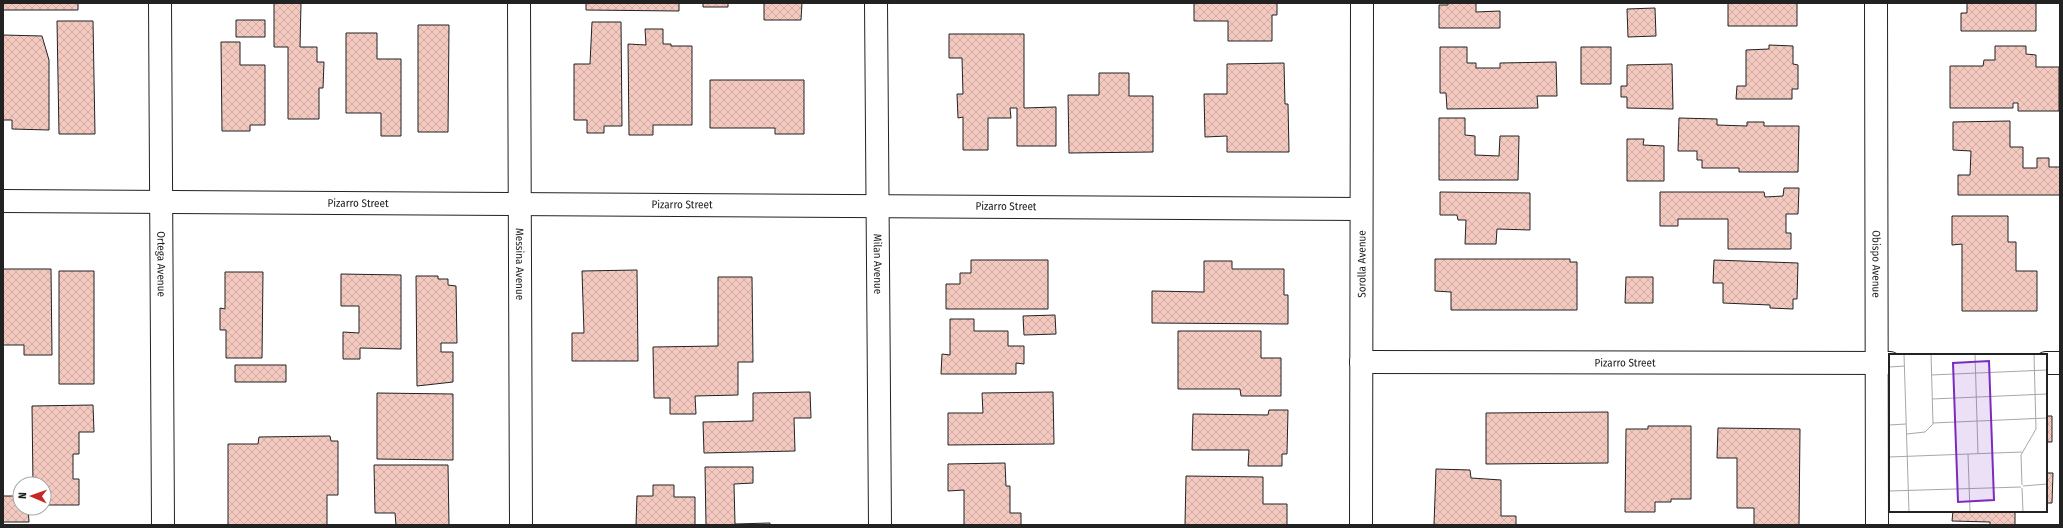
<svg xmlns="http://www.w3.org/2000/svg" width="2063" height="528" font-family="'Fira Sans Condensed',sans-serif">
<defs>
<pattern id="building-cross-hatch" width="8" height="8" patternUnits="userSpaceOnUse"><rect width="8" height="8" fill="#f3c9c0"/><path d="M0 0l8 8M0 8l8-8" fill="none" stroke="#d0aca5"/></pattern>
</defs>
<rect width="100%" height="100%" fill="#fff"/>
<!-- building -->
<path fill="url(#building-cross-hatch)" stroke="#222" d="M3 3H78V10H3Z
M274 3H301L300 47H317V62H324L323 88H319V119H288V47H274Z
M586 3H679V11L586 10Z
M703 3H728V7H703Z
M764 3H802L801 20H764Z
M1194 3H1277V15H1272V41H1228V21H1194Z
M1448 3H1476V12L1500 11V28H1439V5H1448Z
M1728 3H1797V26H1728Z
M1967 3H2036V31H1961V13H1967Z
M1655 8 1656 36 1628 37 1627 9Z
M236 20H265V37H236Z
M57 21H93L95 134H59Z
M592 22H621L622 126H604V133H587V120H574V64H590Z
M418 25H449L448 132H418Z
M645 29H663V44H671V46H692V125H653V135H629L628 44 646 45Z
M346 33H377V59H401V136H381V113H346Z
M949 34H1024V108L1056 107V146H1017V108H1010L1011 118H988V150H963V117L958 118 957 94H963L962 58H949Z
M3 35 42 36 49 60V130L12 129V120H3Z
M221 42H240V65H265V125H250V131H222Z
M1769 45 1793 46V64L1798 65V89H1792V99H1736L1737 86H1746V50L1769 49Z
M1995 46H2026V54L2036 55V67H2059V111H2018V103H2013V108H1950V66H1983L1984 60H1995Z
M1440 47H1467V63H1476V68H1500V63L1556 62 1557 96H1537L1538 108 1447 109 1446 93H1440Z
M1581 47H1611V84H1581Z
M1284 63 1285 104H1288L1289 152H1227V136L1205 137 1204 94H1227V64Z
M1672 64 1673 109 1627 108V97H1621V86H1627V65Z
M1099 73H1129V96H1153V152L1069 153 1068 95H1099Z
M710 80H804V134H775V128H710Z
M1439 118H1465V135L1475 136V155L1499 156 1500 136H1519L1518 180H1439Z
M1679 118 1717 119V125L1747 126V122H1764V126H1799L1798 172H1739V168H1702V160H1697V151H1678Z
M2010 121V147H2023V168H2037V158H2049V167H2060V195H1958V175H1970L1971 151 1953 150V122Z
M1627 139H1644L1643 145 1664 146V181H1627Z
M1784 188H1799L1798 214H1786V233H1791V249H1728V219H1678V226H1660V192H1764L1765 197 1783 196Z
M1440 192 1530 193V230L1497 229 1496 244H1465L1466 220H1458L1457 215H1440Z
M1952 216H2008V242H2016V271H2037V311H1962V244L1952 245Z
M1435 259H1570V262H1577V310H1451V292L1435 291Z
M971 260H1048V309H946V284H960V273H971Z
M1714 260 1798 263 1797 299H1793V309L1770 308V305L1723 303V283H1713Z
M1204 261H1232V269H1284V295H1288V324L1152 323V291L1204 292Z
M3 269H51L52 355H24V345H3Z
M637 270 638 361H572V333H584L582 271Z
M59 271H94V384H59Z
M225 272H263L262 358H226V330H220V308L225 309Z
M341 274 401 275V349L360 348V359H343V332L359 333V306H341Z
M416 276H438V279H448V285L456 286 457 343H441V352H453V382L417 386Z
M718 277H752L753 362H738V395L695 396 696 414H670V398H654L653 347 718 346Z
M1626 277H1653V303H1625Z
M1055 315 1056 334 1024 335 1023 316Z
M950 319H974V331H1008V346H1024V364L1016 363V374H941L942 354 950 355Z
M1178 331H1261V358H1281V396H1241L1240 389H1178Z
M235 365H286V382H235Z
M810 392 811 418H794L795 451 704 453 703 422 753 421V393Z
M1053 392 1054 444 948 445V413H983L982 393Z
M377 393 453 394V460L377 459Z
M93 405 94 432H79V454H73V479H79V505H44V484H33L32 406Z
M1269 410H1288L1287 454H1282V466H1248L1249 450H1192L1193 414 1268 415Z
M1608 412V463L1486 464V413Z
M2046 416H2052V442H2046Z
M1648 426H1691V499H1671V502H1655V512H1625L1626 429H1648Z
M1718 428 1800 429 1799 525H1754V508H1737V458H1717Z
M330 436 331 441H338V495H327V525H228V444H258L259 437Z
M1005 463 1006 486H1010V513H1021V525H964V490L948 491V464Z
M374 465H448L449 525H396L395 513H375Z
M705 467H753V483L734 484 735 524 770 523V525H706Z
M1436 469 1470 470 1471 478 1501 480V516H1516V525H1434Z
M2046 473H2053L2052 503H2046Z
M1186 476 1263 477V504H1287V525H1185Z
M653 485H674V497H695V525H636L637 496H653Z
M3 496H20V508H28L29 522H3Z
M1953 511H2015V525H1990V522L1952 521Z"/>
<g fill="none" stroke-linecap="round" stroke-linejoin="round">
<!-- minor casing -->
<g stroke="#222" stroke-width="24">
<g id="minor">
<path id="s1" d="M160 3 163 525"/>
<path id="s2" d="M519 3 521 525"/>
<path id="s3" d="M876 3 880 525"/>
<path id="s4" d="M1876 3 1877 525"/>
<path id="s5" d="M3 201C456 204 909 204 1361 209"/>
<path id="s6" d="M1361 362 1890 363"/>
<path d="M2046 363H2060"/>
<path id="s7" d="M1361 525 1362 3"/>
</g>
</g>
<!-- minor -->
<use href="#minor" stroke="#fff" stroke-width="22"/>
</g>
<g text-anchor="middle" dominant-baseline="central" stroke-width="3" stroke-linejoin="round" paint-order="stroke">
<!-- street labels -->
<g font-size="11" fill="#222" stroke="#fff">
<text stroke="none"><textPath href="#s5" startOffset="355">Pizarro Street</textPath></text>
<text stroke="none"><textPath href="#s5" startOffset="679">Pizarro Street</textPath></text>
<text stroke="none"><textPath href="#s5" startOffset="1003">Pizarro Street</textPath></text>
<text stroke="none"><textPath href="#s1" startOffset="261">Ortega Avenue</textPath></text>
<text stroke="none"><textPath href="#s2" startOffset="261">Messina Avenue</textPath></text>
<text stroke="none"><textPath href="#s3" startOffset="261">Milan Avenue</textPath></text>
<text stroke="none"><textPath href="#s7" startOffset="261">Sorolla Avenue</textPath></text>
<text stroke="none"><textPath href="#s4" startOffset="261">Obispo Avenue</textPath></text>
<text stroke="none"><textPath href="#s6" startOffset="264">Pizarro Street</textPath></text>
</g>
</g>
<!-- overview -->
<g transform="translate(1889 354)">
<rect width="158" height="158" fill="#fff"/>
<path fill="none" stroke="#a7a7a7" stroke-width="1" d="M15 0 20 158M86 0 89 100M0 13 16 12M42 21 158 16M43 45 158 40M44 69 158 64M0 71 17 70M18 80 36 78 44 70 42 0M79 100 81 158M0 103 133 98M133 131 132 101 147 75 145 0M134 132 158 130M133 134 134 158M0 137 132 133"/>
<path fill="#7b2cbf" fill-opacity="0.15" stroke="#7b2cbf" stroke-width="2" d="M100 7 105 146 69 148 64 9Z"/>
<rect width="158" height="158" fill="none" stroke="#222" stroke-width="2"/>
</g>
<!-- border -->
<rect width="2063" height="528" fill="none" stroke="#222222" stroke-width="8"/>
<!-- north arrow -->
<g transform="translate(32 496) rotate(272)"><circle r="19" fill="#ffffff" stroke="#a7a7a7"/>
<path d="M0-3L7 15L0 10L-7 15Z" fill="#c62828"/>
<text y="-6" font-size="11" font-weight="bold" text-anchor="middle" fill="#222222">N</text>
</g>
</svg>
